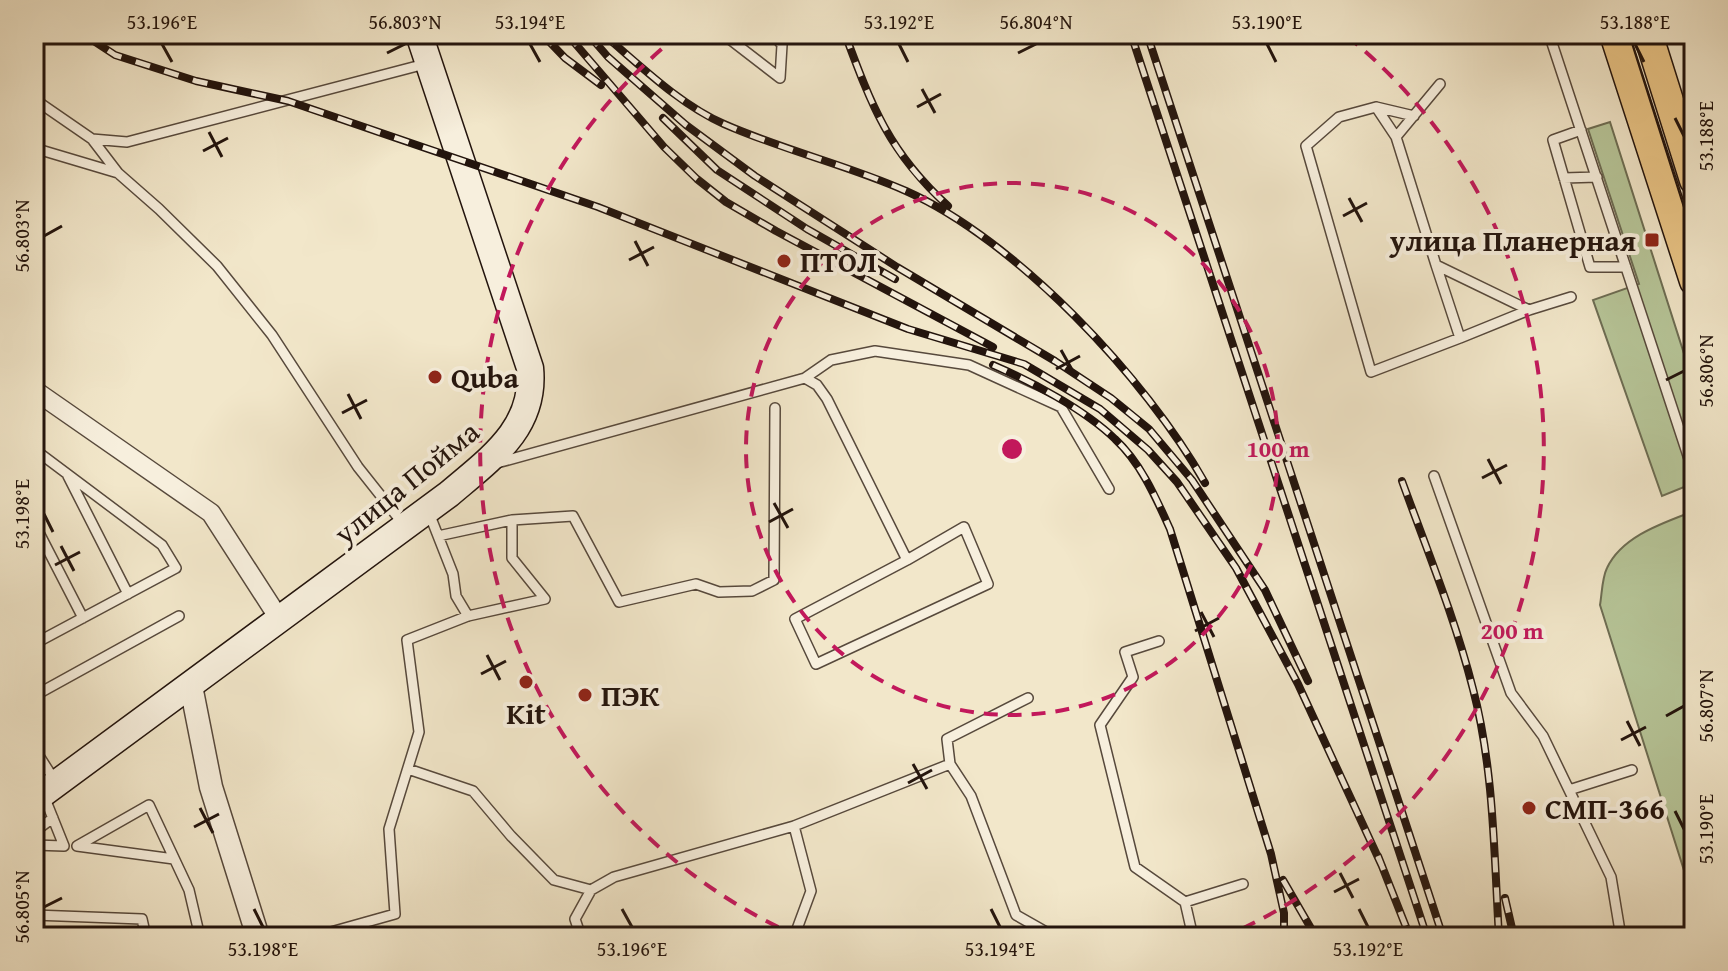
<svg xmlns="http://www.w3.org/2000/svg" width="1728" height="971" font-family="'Gentium Book Plus',serif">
<rect width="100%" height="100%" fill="#f2e7ca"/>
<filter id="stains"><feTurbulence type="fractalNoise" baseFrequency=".0025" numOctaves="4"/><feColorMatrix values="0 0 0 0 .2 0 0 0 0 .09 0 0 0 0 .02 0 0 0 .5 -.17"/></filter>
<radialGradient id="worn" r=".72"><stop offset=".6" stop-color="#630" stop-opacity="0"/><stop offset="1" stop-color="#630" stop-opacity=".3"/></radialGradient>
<!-- green -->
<path fill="#b7c699" stroke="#6d6d53" stroke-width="2" d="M1610 122 1694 385V483L1662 496 1593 300 1639 284 1588 129Z
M1694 511V902L1600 605C1602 593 1602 578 1607 568 1622 536 1663 523 1694 511Z"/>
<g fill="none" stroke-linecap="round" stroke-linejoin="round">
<!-- service casing -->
<g stroke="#57493c" stroke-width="12">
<path id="service" d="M723 34 780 78 782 45 773 34
M1549 34 1694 474
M1440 84 1396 137 1436 265 1529 310 1571 297
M34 99 92 139 118 173 159 209 217 266 272 335 358 467 404 525
M1376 107 1396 137
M1414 116 1376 107 1339 117 1306 146 1371 372 1460 338 1436 265
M1581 130 1553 140 1590 267H1626
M92 139 127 142 425 64
M34 148 118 173
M1564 178 1597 177
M1460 338 1529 310
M805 378 831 360 875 351 969 365 1061 407 1109 489
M34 449 162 545 176 568 34 644
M497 463 805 378 817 385 827 399 907 560 964 527 988 584 816 664 795 619 907 560
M68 476 128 594
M1434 476 1511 693 1543 736 1611 877 1621 937
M429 513 453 574 456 596 468 616
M512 520 573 516 619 602 696 584 719 592 752 591 774 580 775 408
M34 523 83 618
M1159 641 1125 652 1133 677 1100 725 1135 867 1185 902
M34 696 179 616
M1028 698 947 739 950 764 971 796 1016 915 1046 932 1047 937
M34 748 55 781
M408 769 473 791 511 836 554 880 591 890
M1569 790 1632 770
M34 832 53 818
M34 845 64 846 44 796
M77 846 149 805 189 890 200 937
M77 846 174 859
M34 915 142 919 146 937
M313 937 395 914 389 829 419 732 407 640 468 616 545 599 512 558V520L438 536
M581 937 575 919 591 890 614 877 794 826 950 764
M794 937 811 891 794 826
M1193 937 1185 902 1243 884"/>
</g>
<!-- minor casing -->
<g stroke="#57493c" stroke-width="21">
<path id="minor" d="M34 390 211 513 280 620"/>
</g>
<!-- tertiary casing -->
<g stroke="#57493c" stroke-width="25">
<path id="tertiary" d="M191 686 211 787 258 937"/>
</g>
<!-- secondary casing -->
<g stroke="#23140d" stroke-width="29">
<path id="secondary" d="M34 800 449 494C490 459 536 428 530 368L419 34"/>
</g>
<!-- primary casing -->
<g stroke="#23140d" stroke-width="31">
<path id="primary" d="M1614 34 1694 281
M1648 34 1694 180"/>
</g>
<!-- service -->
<use href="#service" stroke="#f7efdd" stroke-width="9"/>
<!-- minor -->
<use href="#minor" stroke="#f7efdd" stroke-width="18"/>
<!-- tertiary -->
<use href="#tertiary" stroke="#f7efdd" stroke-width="22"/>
<!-- secondary -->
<use href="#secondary" stroke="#f7efdd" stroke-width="26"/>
<!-- primary -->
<use href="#primary" stroke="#e9c485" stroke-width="28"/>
<!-- tram -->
<path stroke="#23140d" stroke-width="2" d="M1629 34 1694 239"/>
<!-- rail casing -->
<g stroke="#23140d" stroke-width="8">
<path id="rail" d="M83 34 115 55 196 81 288 101 598 207 908 329 1024 364 1100 409 1148 450 1177 482 1236 568 1298 684 1382 866
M542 34 565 58 601 85
M567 34 664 147 697 179 726 202 776 231 993 347
M588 34 608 57 686 125 755 176 897 267 1055 361 1111 398 1149 429 1192 480 1265 590 1308 681
M603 34C641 66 679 104 724 124 783 150 847 165 906 191 1016 240 1146 378 1205 483
M845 34C872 107 889 152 948 206
M1131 34 1427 937
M1147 34 1443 937
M663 118 717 170 807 229 895 279
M993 365C1032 382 1084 409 1115 439 1141 463 1156 498 1170 529L1271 854 1284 913V937
M1402 481C1427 550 1455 618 1473 689 1494 769 1494 855 1499 937
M1378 856 1410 937
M1283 880 1316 937
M1505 898 1514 937"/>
</g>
<!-- rail -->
<use href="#rail" stroke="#f7efdd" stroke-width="5" stroke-dasharray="15" stroke-linecap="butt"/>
</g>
<!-- ticks -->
<path fill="none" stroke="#23140d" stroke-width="3" d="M162 44 172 62M530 44 540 62M899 44 908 62M1267 44 1276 62M1635 44 1644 62M387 53 405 44M1018 53 1036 44M922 89 935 113M917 107 941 94M1675 118 1684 136M209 132 222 157M203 151 228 138M1349 198 1362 222M1343 216 1367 203M44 236 62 226M635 241 648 266M629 260 654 247M1061 350 1075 375M1056 369 1080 356M1666 380 1684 371M348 394 361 419M342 413 367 400M1488 459 1501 484M1482 478 1507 465M774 503 788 528M44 514 53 532M769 522 793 509M61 546 74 571M55 565 80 552M1201 612 1214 637M1195 631 1219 618M487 655 500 680M481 674 506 661M1666 716 1684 706M1627 721 1640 746M1621 740 1646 727M913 764 927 789M908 783 932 770M200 808 213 833M1675 811 1684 829M194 827 219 814M1340 873 1353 898M1334 892 1359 879M44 907 62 898M254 909 263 927M622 909 632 927M991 909 1000 927M1359 909 1368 927"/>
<!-- distance rings -->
<g fill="none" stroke="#c2185b" stroke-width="4" stroke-dasharray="14 10">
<circle cx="1012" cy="449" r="266"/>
<path d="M800 937A532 532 0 0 1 677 36M1347 36A532 532 0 0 1 1224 937"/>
</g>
<!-- markers -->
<g fill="#8f2418" stroke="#f7efdd" stroke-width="3">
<rect x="1644" y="232" width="16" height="16" rx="4"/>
<circle cx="784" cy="261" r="8"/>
<circle cx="435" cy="377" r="8"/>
<circle cx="526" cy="682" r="8"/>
<circle cx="585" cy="695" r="8"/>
<circle cx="1529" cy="808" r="8"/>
</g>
<g text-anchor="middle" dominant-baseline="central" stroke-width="8" stroke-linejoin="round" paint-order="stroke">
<!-- poi labels -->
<g font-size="30" font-weight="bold" fill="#23140d" stroke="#f7efdd" text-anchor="start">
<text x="1636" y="240" text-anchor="end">улица Планерная</text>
<text x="800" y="261">ПТОЛ</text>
<text x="451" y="377">Quba</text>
<text x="601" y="695">ПЭК</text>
<text x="526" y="713" text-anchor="middle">Kit</text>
<text x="1545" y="808">СМП-366</text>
</g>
<!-- street labels -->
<g font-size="30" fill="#23140d" stroke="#f7efdd">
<text transform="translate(406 482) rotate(-39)">улица Пойма</text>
</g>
</g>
<circle cx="1012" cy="449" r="12" fill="#c2185b" stroke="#f7efdd" stroke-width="4"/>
<g font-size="24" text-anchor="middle" font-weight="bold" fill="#c2185b" stroke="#f7efdd" stroke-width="8" stroke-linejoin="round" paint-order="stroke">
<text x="1278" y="457">100 m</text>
<text x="1512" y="639">200 m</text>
</g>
<!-- margin -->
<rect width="1728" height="971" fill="none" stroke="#f2e7ca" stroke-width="88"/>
<rect x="44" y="44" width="1640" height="883" fill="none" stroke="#23140d" stroke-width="3"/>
<g font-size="20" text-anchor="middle" fill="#23140d">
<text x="162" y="29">53.196°E</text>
<text x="405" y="29">56.803°N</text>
<text x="530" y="29">53.194°E</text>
<text x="899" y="29">53.192°E</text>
<text x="1036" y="29">56.804°N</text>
<text x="1267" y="29">53.190°E</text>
<text x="1635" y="29">53.188°E</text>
<text transform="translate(1706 136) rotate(-90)" y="7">53.188°E</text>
<text transform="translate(22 236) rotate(-90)" y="7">56.803°N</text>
<text transform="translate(1706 371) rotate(-90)" y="7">56.806°N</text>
<text transform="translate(22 514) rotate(-90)" y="7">53.198°E</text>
<text transform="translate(1706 706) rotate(-90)" y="7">56.807°N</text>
<text transform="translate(1706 829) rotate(-90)" y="7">53.190°E</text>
<text transform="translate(22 907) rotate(-90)" y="7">56.805°N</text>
<text x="263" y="956">53.198°E</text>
<text x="632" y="956">53.196°E</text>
<text x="1000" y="956">53.194°E</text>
<text x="1368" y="956">53.192°E</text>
</g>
<rect width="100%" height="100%" filter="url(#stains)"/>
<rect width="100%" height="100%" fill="url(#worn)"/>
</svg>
